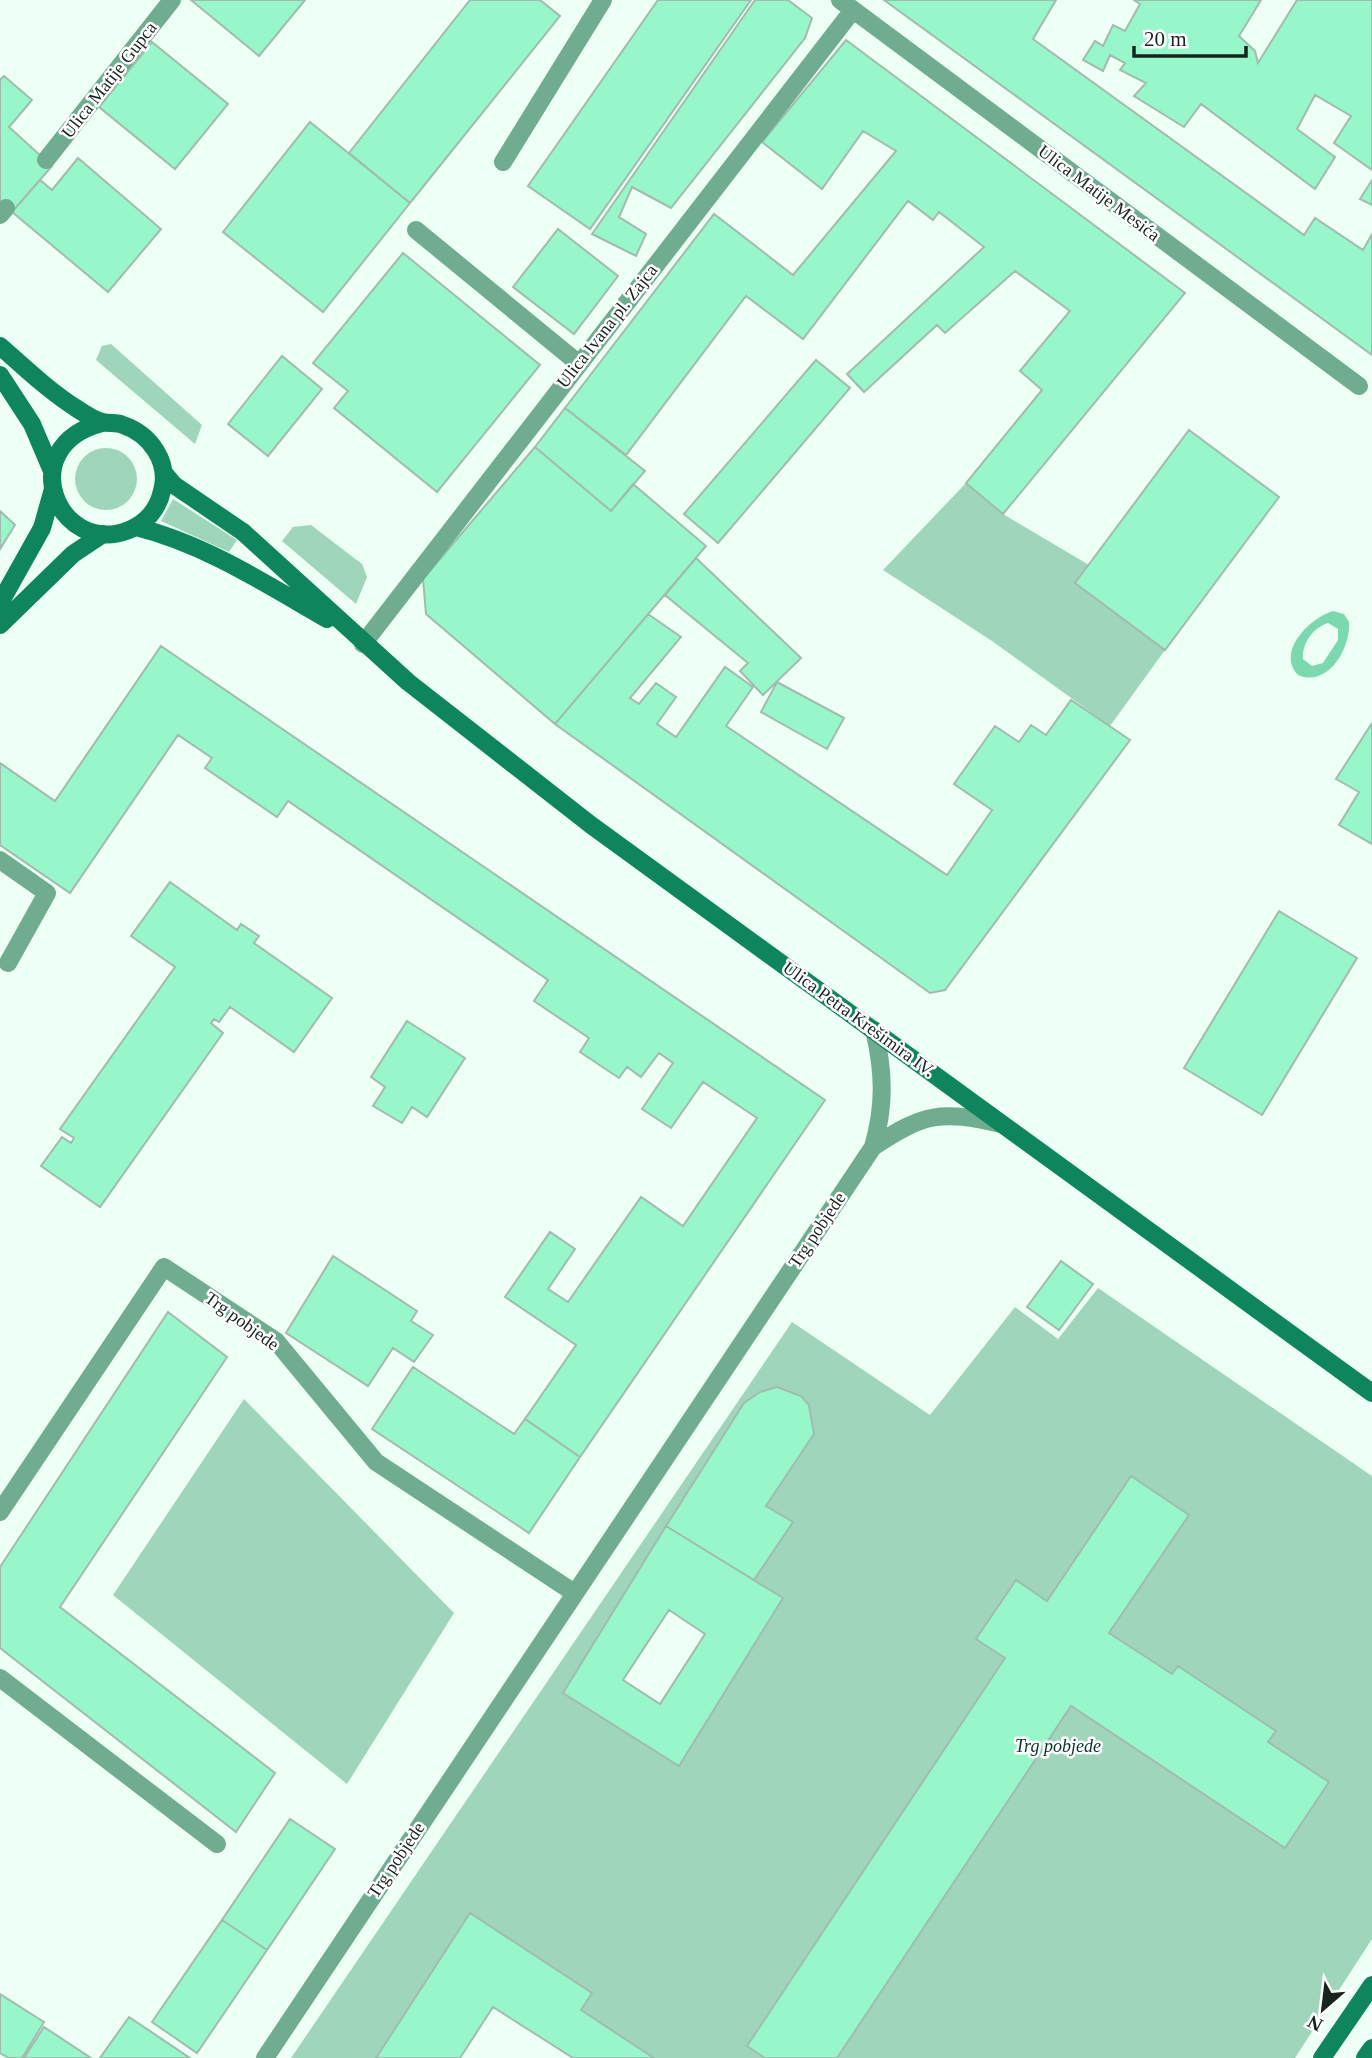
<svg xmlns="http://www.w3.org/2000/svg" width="1372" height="2058" font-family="Georgia,serif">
<rect width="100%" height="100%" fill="#eefff6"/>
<!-- green -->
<path fill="#9fd6bb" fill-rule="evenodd" d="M111 344 202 425 195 444 96 360 102 346Z
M75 479a31 31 0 1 1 62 0a31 31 0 1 1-62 0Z
M966 483 1003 514 1089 565 1076 583 1165 650 1110 726 992 641 883 570Z
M173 499 237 540 229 552 161 521Z
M311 525 362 564 367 577 356 604 282 541 293 527Z
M1098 1288 1372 1476V1939L1295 2058H654L581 2010 592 1993 471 1913 376 2058H291L792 1322 930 1415 1015 1307 1058 1339ZM666 1526 783 1598 679 1766 563 1693Z
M244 1399 454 1613 347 1784 113 1595Z"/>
<!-- water -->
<path fill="#7cd9af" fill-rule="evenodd" d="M1333 611 1344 614 1349 622C1351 648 1328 688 1298 675 1276 651 1310 618 1333 611ZM1328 623 1338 629V640L1323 663 1312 666 1303 659C1302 643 1313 628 1328 623Z"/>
<!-- building -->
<path fill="#98f6cb" stroke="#a1bcae" stroke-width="2" fill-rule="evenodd" d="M191 0H305L259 56Z
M470 0H540L560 16 410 203 349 153Z
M658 0H751L590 229 528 186Z
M755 0H788L812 18 805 38 671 208 632 187 619 217 646 234 636 256 592 234Z
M884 0H1056L1033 39 1304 235 1315 218 1363 250 1372 234V355Z
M1134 0H1261L1239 36 1255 51 1258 63 1297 0H1372V170L1334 143 1351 116 1315 95 1297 129 1335 157 1315 189 1201 104 1184 127 1134 96 1146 83 1120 70 1125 63 1110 55 1103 71 1083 60 1095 41 1103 46 1113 25 1125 31 1140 4Z
M846 40 1185 293 1003 514 966 483 1042 390 1020 371 1070 311 1015 271 945 333 937 325 864 392 847 374 984 247 939 212 933 220 908 201 803 339 746 296 626 455 565 408 714 214 793 275 896 151 863 131 822 189 762 142Z
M152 42 228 104 175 169 99 107Z
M4 76 32 100 9 127 52 166 12 212 0 202V80Z
M310 122 410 203 323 312 223 232Z
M78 158 161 229 108 292 12 212 40 180 52 190Z
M1372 180V205L1360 199Z
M558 229 618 276 574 334 513 287Z
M403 253 540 365 437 492 334 408 348 391 313 363Z
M282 356 322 389 268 456 228 424Z
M816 360 850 388 718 543 684 514Z
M565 408 645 471 611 511 535 447Z
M1189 430 1279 497 1165 650 1075 583Z
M535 447 611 511 633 484 706 546 555 724 426 614 423 579Z
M0 511 15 525 0 549Z
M696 558 801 658 763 695 740 671 748 663 665 595Z
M648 614 681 637 630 698 639 704 656 683 676 697 657 724 676 737 725 667 753 687 726 726 947 875 992 810 954 784 995 726 1019 742 1031 725 1046 735 1071 700 1130 740 945 990 930 993 555 724Z
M161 646 825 1100 580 1457 525 1419 576 1345 505 1297 550 1232 575 1249 548 1289 568 1302 641 1197 683 1226 757 1118 703 1082 671 1128 642 1109 673 1063 659 1053 641 1077 627 1067 619 1078 580 1052 589 1038 534 1001 548 980 288 801 277 817 205 768 212 758 178 735 70 893 0 845V763L55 801Z
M777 682 844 718 827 749 761 712Z
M1372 723V844L1339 825 1359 792 1336 779Z
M170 882 237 930 241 924 259 936 254 943 332 998 294 1052 230 1007 219 1022 214 1019 211 1023 223 1033 100 1207 41 1166 62 1137 71 1143 74 1138 60 1129 175 967 131 936Z
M1279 911 1357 958 1262 1115 1184 1068Z
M407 1021 465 1058 427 1117 412 1107 402 1123 373 1106 385 1087 371 1077Z
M333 1256 417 1311 411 1321 433 1335 414 1362 393 1348 368 1386 286 1333Z
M1061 1261 1093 1284 1059 1330 1027 1307Z
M168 1312 227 1357 60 1607 275 1773 236 1832 0 1648V1567Z
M413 1367 514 1434 525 1419 580 1457 529 1533 372 1429Z
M777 1387 801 1396 809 1405 814 1434 766 1506 793 1522 754 1580 666 1526 744 1403 760 1392Z
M1131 1476 1189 1515 1109 1633 1172 1674 1178 1666 1276 1731 1268 1742 1329 1782 1285 1848 1071 1706 837 2058H765L747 2046 1005 1658 976 1639 1016 1580 1047 1601Z
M666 1526 783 1598 679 1766 563 1693ZM669 1610 705 1634 660 1704 623 1680Z
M290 1819 335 1849 267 1950 222 1920Z
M470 1913 592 1993 581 2010 654 2058H573L493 2007 460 2058H376Z
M222 1920 267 1950 197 2053 152 2022Z
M0 1994 44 2022 22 2058H9L0 2053Z
M129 2017 190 2058H100Z
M44 2027 91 2058H24Z"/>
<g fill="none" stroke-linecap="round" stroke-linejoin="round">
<!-- service -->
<path stroke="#70ac90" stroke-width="18" d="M46 160 172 0
M503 162 603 0
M0 215 6 208
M416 230 578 363
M0 860 47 893 8 963
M0 1512 164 1267 276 1341 376 1462 573 1592
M0 1678 217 1844"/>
<!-- minor -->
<path stroke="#70ac90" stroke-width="18" d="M840 0 1359 386
M363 644 853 10
M873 1147C885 1106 884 1071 874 1030
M265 2058 873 1147C924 1113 941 1110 1001 1124"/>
<!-- secondary -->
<path stroke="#0e855d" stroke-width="18" d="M0 346C25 368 50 392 79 410 85 414 95 420 102 422 109 424 116 422 123 425 150 434 170 462 162 491 158 509 146 523 129 530 58 558 12 446 102 423
M0 375 32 424 52 471
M164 473 174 485 243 532 408 682 591 825 1372 1393
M136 527C205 544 266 584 327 619
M0 603 42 528 53 489
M0 625 73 554 103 534
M1322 2058 1372 1985
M1365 2058 1372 2048"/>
</g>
<g text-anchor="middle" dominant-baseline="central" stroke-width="5" stroke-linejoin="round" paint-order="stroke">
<!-- street labels -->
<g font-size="18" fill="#19231e" stroke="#fff">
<text transform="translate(109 80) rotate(-52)">Ulica Matije Gupca</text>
<text transform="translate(1099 193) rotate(37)">Ulica Matije Mesića</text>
<text transform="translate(607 326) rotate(-52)">Ulica Ivana pl. Zajca</text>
<text transform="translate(859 1019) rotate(36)">Ulica Petra Krešimira IV.</text>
<text transform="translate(817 1230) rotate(-56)">Trg pobjede</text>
<text transform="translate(242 1321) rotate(36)">Trg pobjede</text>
<text transform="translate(396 1860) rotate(-56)">Trg pobjede</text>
</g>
<!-- park labels -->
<g font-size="18" font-style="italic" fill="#083423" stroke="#fff">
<text x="1058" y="1746">Trg pobjede</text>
</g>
</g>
<!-- north arrow -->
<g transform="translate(1323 2009) rotate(208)" stroke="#ffffff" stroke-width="5" paint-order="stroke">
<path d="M0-5L12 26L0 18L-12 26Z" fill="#19231e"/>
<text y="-10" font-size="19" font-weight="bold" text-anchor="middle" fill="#19231e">N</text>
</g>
<!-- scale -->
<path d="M1134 46v10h112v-10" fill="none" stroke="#19231e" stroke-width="3.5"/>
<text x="1144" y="46" font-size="21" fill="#19231e" stroke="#ffffff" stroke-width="5" paint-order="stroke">20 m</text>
</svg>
